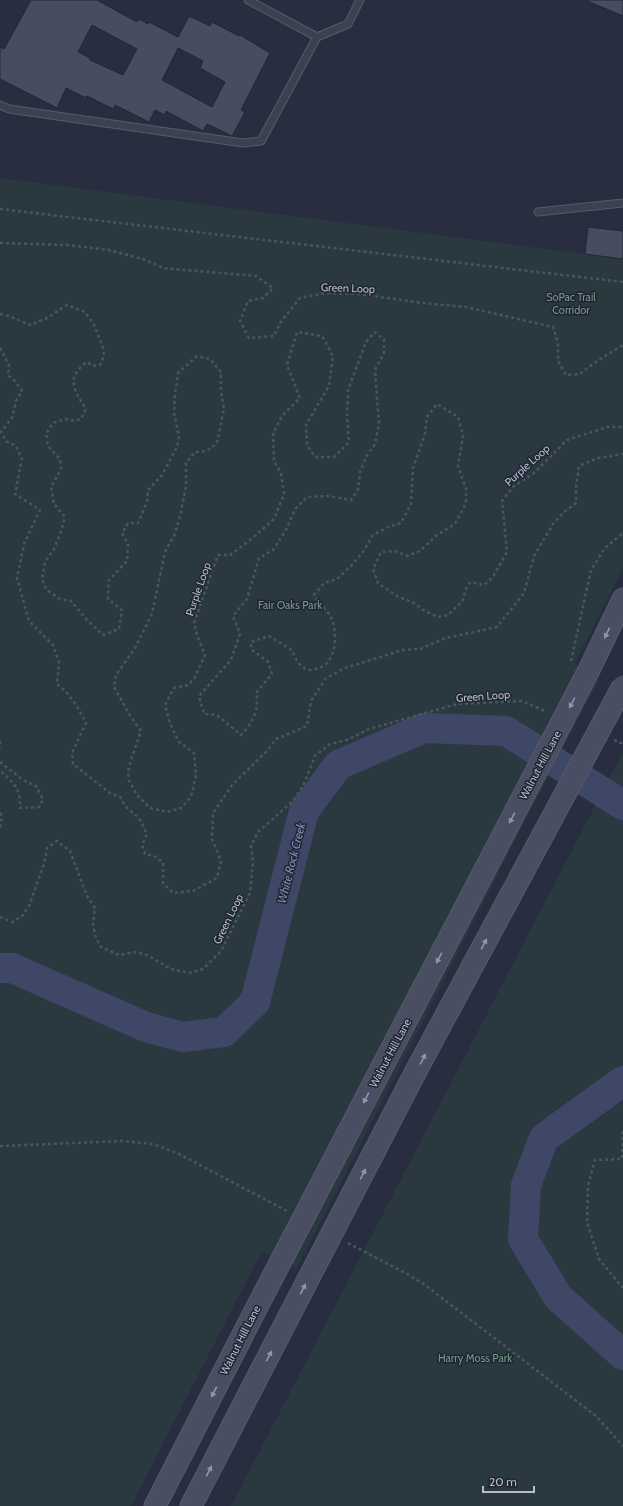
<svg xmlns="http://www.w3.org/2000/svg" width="623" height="1506" font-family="Cabin,sans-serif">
<rect width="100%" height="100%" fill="#282d3f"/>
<!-- green -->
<path fill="#2a3940" d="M0 178 623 259V568L575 663 599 680C495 875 398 1074 296 1269L262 1251 131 1506H0Z
M623 752V1506H231Z"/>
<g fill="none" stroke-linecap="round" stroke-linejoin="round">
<!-- river -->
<path stroke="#3f4767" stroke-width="30" d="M0 968H12L146 1027 183 1037 224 1032 255 1002 304 811 338 765 424 728 506 731 623 805
M623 1081 544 1138 526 1185 523 1239 558 1297 623 1355"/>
</g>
<!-- building -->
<path fill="#474c61" stroke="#222736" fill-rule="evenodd" d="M31 0H97L137 22 139 19 148 24 149 22 178 37 189 16 210 26 212 22 239 36 240 35 270 53 241 110 245 112 232 136 207 124 203 131 166 111 165 115 155 110 149 122 115 105 113 109 87 96 86 98 66 88 57 108 0 79V47L4 49ZM92 25 137 49 123 75 90 60V58L78 52ZM178 48 203 61 200 68 225 82 212 107 162 80Z
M585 0H623V16Z
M588 227 623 231V259L585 254Z"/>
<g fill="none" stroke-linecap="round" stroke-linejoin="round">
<!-- lane casing -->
<g stroke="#565b6a" stroke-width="9">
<path id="lane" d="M248 0 317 37
M0 105 9 109 243 143 261 141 317 37 348 24 360 0
M538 212 623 203"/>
</g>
<!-- secondary casing -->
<g stroke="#565b6a" stroke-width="23">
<path id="secondary" d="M590 668 623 599
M155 1506 257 1307
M191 1506 285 1324"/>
</g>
<!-- path -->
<path stroke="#48565d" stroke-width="2.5" stroke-dasharray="3 3" stroke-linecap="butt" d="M0 209 623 282
M0 243 67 245 109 250 143 259 163 268 256 276 273 288 263 298 248 301 240 321 249 338 274 336 280 323 300 298 325 293 359 294 422 303 466 307 553 327 558 343V361L566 375 580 374 594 363 623 345
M0 314C11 315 20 322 31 325L47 318 67 305 85 312 94 325 103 347 104 356 100 365 93 366 87 362C65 378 74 390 86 409L81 419 75 421 66 419 53 423 46 434 48 446 60 459 61 469 51 487 54 504 65 517 61 532 54 549 45 562 42 580 47 590 60 599 71 601 86 619 103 635 119 629 122 610 108 599 109 580 127 561 128 544 122 533 128 523H138L147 502 148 490 162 475 177 447 179 437 174 413 175 394 178 373 197 356 210 359 221 372V392L224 408 217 443 207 451 195 452 186 463V486L181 512 175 534 165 552 152 614 135 648 116 675 114 687 129 714 141 731 129 766 128 778 137 795 150 808 167 812 181 808 191 797 196 775 194 753 179 742 170 723 165 705 174 688 188 685 194 679 205 655 198 638 194 623 218 555H230L249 541 274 519 284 494 281 473 274 461 273 433 282 416 300 398 287 365 297 332 322 336 333 356 329 386 306 425 307 445 315 457H334L349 442 347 418 348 390 366 342 375 332 384 340V353L375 370 379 424 375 444 366 457 360 472 358 490 351 500 327 496 307 497 295 509 286 530 273 550 259 558 247 599 233 616 240 634 231 660 199 696 204 714 217 715 241 735C252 723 260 710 256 693L272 674 268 662 251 649V642L269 636 292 650C296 662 305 675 318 668 321 667 325 666 326 664 337 652 337 631 331 617 328 611 318 603 314 595L324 583 337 579 351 566 363 552 373 535 388 527 401 523 411 504 413 468 425 434 427 417 437 404 458 417 463 436 458 466 466 489V503L455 524 437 535 420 551 407 556 395 551 381 552 373 569 378 583 397 596 414 603 425 611 438 617 448 615 462 602 467 586 471 582 484 585 493 577 507 552 502 501 513 487 534 473 567 440 607 427H623
M0 348 9 365 8 375 16 382 22 391 16 401 12 418 1 432 6 441 16 446 22 459 15 494 40 510 24 544 17 578 29 621 53 645 59 663 57 684C71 695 78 707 86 723L72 753 73 764 110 793 120 797 125 806 139 818 147 834 142 845 145 854 154 856 163 862V883L173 893 193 891 217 878 221 861 212 839 213 813 232 785 266 752 276 739 307 726 311 701 326 678 345 668 403 650 420 649 446 638 497 627 524 593 534 556 553 524 564 512 576 503V487L579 466 598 458 623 454
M571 661 591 570 605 548 623 533
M614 740 623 744
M0 741V748
M0 762 23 780 36 786 43 799 39 807 20 808C21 790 14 782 0 771
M0 813 2 816 0 829
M0 917 13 922 22 916 29 906 44 864 47 848 57 841 70 851 87 896 95 908 93 925 96 938 101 947 119 955 135 952 147 955 171 969 189 973 203 969 221 951 250 893 253 862 251 846 258 832 293 801 303 786 315 756 330 744 347 740 369 729 457 704 522 701 545 711 546 709
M623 1131 622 1159 595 1160 588 1186 587 1222 599 1259 623 1288
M0 1146 122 1141 153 1144 179 1154 287 1211
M348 1243 407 1274 425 1285 596 1416 623 1446"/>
<!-- lane -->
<use href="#lane" stroke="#3c404f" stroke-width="7"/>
<!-- secondary -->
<use href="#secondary" stroke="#4a4e62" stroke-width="21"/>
<!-- secondary-bridge casing -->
<g stroke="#565b6a" stroke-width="23" stroke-linecap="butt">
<path id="secondary-bridge" d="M257 1307 590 668
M285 1324 416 1071 623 686"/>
</g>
<!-- secondary-bridge -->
<use href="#secondary-bridge" stroke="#4a4e62" stroke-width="21"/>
</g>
<!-- one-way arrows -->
<defs><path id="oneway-solid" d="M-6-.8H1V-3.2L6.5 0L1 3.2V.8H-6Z"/></defs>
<g fill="#9295a6">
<use href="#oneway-solid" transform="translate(607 633) rotate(115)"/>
<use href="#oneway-solid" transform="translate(572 703) rotate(118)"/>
<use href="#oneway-solid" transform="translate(512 818) rotate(118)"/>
<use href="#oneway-solid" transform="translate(484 944) rotate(-62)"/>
<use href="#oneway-solid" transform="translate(439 958) rotate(118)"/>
<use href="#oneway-solid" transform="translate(423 1059) rotate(-62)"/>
<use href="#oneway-solid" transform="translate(366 1098) rotate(118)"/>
<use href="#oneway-solid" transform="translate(363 1174) rotate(-63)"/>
<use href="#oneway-solid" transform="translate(303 1289) rotate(-63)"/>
<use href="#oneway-solid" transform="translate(269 1356) rotate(-63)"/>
<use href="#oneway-solid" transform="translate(214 1392) rotate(117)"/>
<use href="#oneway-solid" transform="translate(209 1471) rotate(-63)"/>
</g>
<g text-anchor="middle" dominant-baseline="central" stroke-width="3" stroke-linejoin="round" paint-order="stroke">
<!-- street labels -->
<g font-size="11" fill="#b8bbca" stroke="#202534">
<text transform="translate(348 288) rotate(2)">Green Loop</text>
<text transform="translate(527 465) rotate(-42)">Purple Loop</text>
<text transform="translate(198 589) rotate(-71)">Purple Loop</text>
<text transform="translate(483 696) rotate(-4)">Green Loop</text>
<text transform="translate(540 765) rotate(-62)">Walnut Hill Lane</text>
<text transform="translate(228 919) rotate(-64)">Green Loop</text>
<text transform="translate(390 1053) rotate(-62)">Walnut Hill Lane</text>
<text transform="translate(240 1340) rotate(-63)">Walnut Hill Lane</text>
</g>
<!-- park labels -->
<g font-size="11" fill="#719983" stroke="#202534">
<text x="571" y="297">SoPac Trail<tspan x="571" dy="13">Corridor</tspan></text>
<text x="290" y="605">Fair Oaks Park</text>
<text x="475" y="1358">Harry Moss Park</text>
</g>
<!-- water labels -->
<g font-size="12" font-style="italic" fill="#828caf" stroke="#202534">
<text transform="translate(291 863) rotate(-76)">White Rock Creek</text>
</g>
</g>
<!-- scale -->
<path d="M483 1486v6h51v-6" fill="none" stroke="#b8bbca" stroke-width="2"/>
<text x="489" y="1486" font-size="12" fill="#b8bbca" stroke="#202534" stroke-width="3" paint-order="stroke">20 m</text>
</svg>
